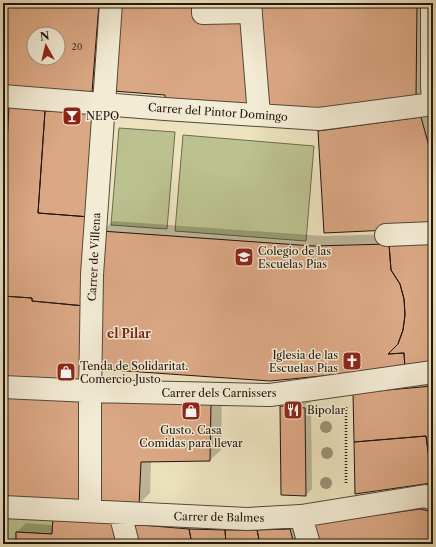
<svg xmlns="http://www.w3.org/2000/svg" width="436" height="547" font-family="'Libre Caslon Text',serif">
<rect width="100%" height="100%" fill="#ece2be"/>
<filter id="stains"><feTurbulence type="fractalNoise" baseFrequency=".005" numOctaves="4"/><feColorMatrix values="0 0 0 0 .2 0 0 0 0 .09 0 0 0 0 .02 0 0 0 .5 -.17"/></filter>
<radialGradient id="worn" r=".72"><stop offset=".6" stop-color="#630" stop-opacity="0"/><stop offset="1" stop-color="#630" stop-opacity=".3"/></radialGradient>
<!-- green -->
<path fill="#bbc28f" stroke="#6e6b4e" d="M119 128 175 132 167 229 111 225Z
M183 135 314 146 306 241 175 231Z
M3 514 53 517 52 534 16 532V544H3Z"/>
<!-- shadow -->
<path fill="#0003" fill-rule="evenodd" d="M3 3H111L105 78 92 91 3 86ZM34 34H58V58H34Z
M209 3H427V87L416 98 166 94Z
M55 100 100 206 3 376V214H4L10 108Z
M433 111V227L319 131 330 120Z
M113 221 324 236 400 234 433 365 102 232Z
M433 377V483L356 493 354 393Z
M222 393 221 450 210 460 151 461 150 493 139 504 101 401Z
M288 400 311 402 312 489 306 495 281 407Z
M433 498V544L312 525Z
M299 520 306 544H136L130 524Z
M26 523 53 525 128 527 17 544V532Z"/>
<!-- building -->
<path fill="#dba885" stroke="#22140e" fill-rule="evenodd" d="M3 3H99L92 92 3 87ZM34 34H58V58H34Z
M120 3H198L248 18 254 107 165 102V95L113 91Z
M255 3H417L416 99 325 110 264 107Z
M9 107 45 111 38 213 90 217 85 306 32 301V298L3 296V218Z
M45 111 98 113 90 217 38 213Z
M421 117 433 161V228L324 233 318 131Z
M101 231 313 246 389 244 391 270 400 284 404 299 405 315 403 330 398 344 388 354 404 353 405 368 270 381 97 369Z
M433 241V366L405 368 404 353 388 354 398 344 403 330 405 315 404 299 400 284 391 270 389 244Z
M3 296 32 298V301L85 306V381L3 376Z
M433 386V484L426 436 354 442 353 393Z
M3 397 86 400 83 501 3 496Z
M100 401 211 403 210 461 141 462 139 505 100 502Z
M280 406 305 408 306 496 281 495Z
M426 436 432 483 355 494 354 442Z
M420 509 433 512V544H316L311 524Z
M53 517 113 520 119 544H16V532L52 534Z
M129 524 189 529 192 544H134Z
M189 529 225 530 226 544H192Z
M290 529 294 544H260L257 530Z
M225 530H257L260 544H226Z"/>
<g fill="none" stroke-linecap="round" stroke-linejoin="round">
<!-- minor casing -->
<g stroke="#54483a" stroke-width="24">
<path id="minor" d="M203 3V13L251 12
M250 3 259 115
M432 3V86L433 101
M3 96 165 109 319 119 433 104
M386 235 433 233
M3 387 90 391 270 395 433 372
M3 507 247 519 301 516 425 496 433 499
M90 511V398L92 275 111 3
M120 513 128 544
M301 516 309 544"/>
</g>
<!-- path -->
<path stroke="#22140e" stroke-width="2.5" stroke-dasharray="1 2" stroke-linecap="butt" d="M431 128 433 135
M346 407V484"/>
<!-- minor -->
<use href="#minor" stroke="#f3ecd5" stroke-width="22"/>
</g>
<!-- trees -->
<g fill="#9b9276">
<circle cx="326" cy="427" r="6"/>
<circle cx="327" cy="453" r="6"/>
<circle cx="326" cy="483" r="6"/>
</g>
<!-- icons -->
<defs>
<g id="bar-square" transform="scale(1)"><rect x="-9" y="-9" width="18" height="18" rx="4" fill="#8f2418" stroke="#f3ecd5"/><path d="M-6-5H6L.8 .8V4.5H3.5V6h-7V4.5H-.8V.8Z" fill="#fff"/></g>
<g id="school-square" transform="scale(1)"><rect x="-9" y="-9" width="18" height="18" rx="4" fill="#8f2418" stroke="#f3ecd5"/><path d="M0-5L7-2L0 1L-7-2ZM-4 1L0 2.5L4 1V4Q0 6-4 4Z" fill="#fff"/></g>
<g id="church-square" transform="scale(1)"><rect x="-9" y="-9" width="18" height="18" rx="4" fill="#8f2418" stroke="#f3ecd5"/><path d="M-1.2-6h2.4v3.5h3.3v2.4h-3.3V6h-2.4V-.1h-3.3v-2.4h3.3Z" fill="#fff"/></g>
<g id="shop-square" transform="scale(1)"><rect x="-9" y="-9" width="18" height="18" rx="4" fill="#8f2418" stroke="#f3ecd5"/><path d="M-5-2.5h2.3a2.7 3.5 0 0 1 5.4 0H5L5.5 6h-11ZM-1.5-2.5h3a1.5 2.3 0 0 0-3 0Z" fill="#fff"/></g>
<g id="restaurant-square" transform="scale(1)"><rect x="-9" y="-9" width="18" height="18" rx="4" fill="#8f2418" stroke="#f3ecd5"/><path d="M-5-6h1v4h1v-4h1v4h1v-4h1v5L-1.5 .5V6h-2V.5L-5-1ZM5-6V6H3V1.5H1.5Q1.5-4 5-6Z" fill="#fff"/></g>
</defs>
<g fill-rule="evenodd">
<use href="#bar-square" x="72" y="116"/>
<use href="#school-square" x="244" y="257"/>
<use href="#church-square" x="352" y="361"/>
<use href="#shop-square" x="66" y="372"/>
<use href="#restaurant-square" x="293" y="410"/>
<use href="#shop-square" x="191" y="411"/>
</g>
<g text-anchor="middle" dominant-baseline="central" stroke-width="3" stroke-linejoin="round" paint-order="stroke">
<!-- number labels -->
<g font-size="9" fill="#50392c">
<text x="77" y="46">20</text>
</g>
<!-- street labels -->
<g font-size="11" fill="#22140e" stroke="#f3ecd5">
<text transform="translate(218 112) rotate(4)">Carrer del Pintor Domingo</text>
<text transform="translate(94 257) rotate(-87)">Carrer de Villena</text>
<text x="219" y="393">Carrer dels Carnissers</text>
<text transform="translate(219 517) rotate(1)">Carrer de Balmes</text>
</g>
<!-- poi labels -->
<g font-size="11" fill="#22140e" stroke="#f3ecd5" text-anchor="start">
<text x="86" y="116">NEPO</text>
<text x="258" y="251">Colegio de las<tspan x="258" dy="13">Escuelas Pías</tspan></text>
<text x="338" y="355" text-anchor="end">Iglesia de las<tspan x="338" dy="13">Escuelas Pías</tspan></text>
<text x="80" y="366">Tenda de Solidaritat.<tspan x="80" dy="13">Comercio Justo</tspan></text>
<text x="307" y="410">Bipolar</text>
<text x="191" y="430" text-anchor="middle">Gusto. Casa<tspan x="191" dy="13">Comidas para llevar</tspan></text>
</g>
<!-- neighbourhood labels -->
<g font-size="12" font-weight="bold" fill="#7a1f14" stroke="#f3ecd5">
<text x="129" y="333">el Pilar</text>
</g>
</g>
<!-- margin -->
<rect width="436" height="547" fill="none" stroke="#ece2be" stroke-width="16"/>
<rect x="4" y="4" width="428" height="539" fill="none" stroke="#22140e" stroke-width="2"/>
<rect x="8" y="8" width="420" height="531" fill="none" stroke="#22140e"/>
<!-- north arrow -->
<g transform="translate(46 46) rotate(352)"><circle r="19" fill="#f3ecd5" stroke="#9f9685"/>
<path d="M0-3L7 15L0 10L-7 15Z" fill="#8f2418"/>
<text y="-6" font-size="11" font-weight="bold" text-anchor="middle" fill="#22140e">N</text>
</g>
<rect width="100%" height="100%" filter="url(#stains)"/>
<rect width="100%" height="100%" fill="url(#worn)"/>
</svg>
